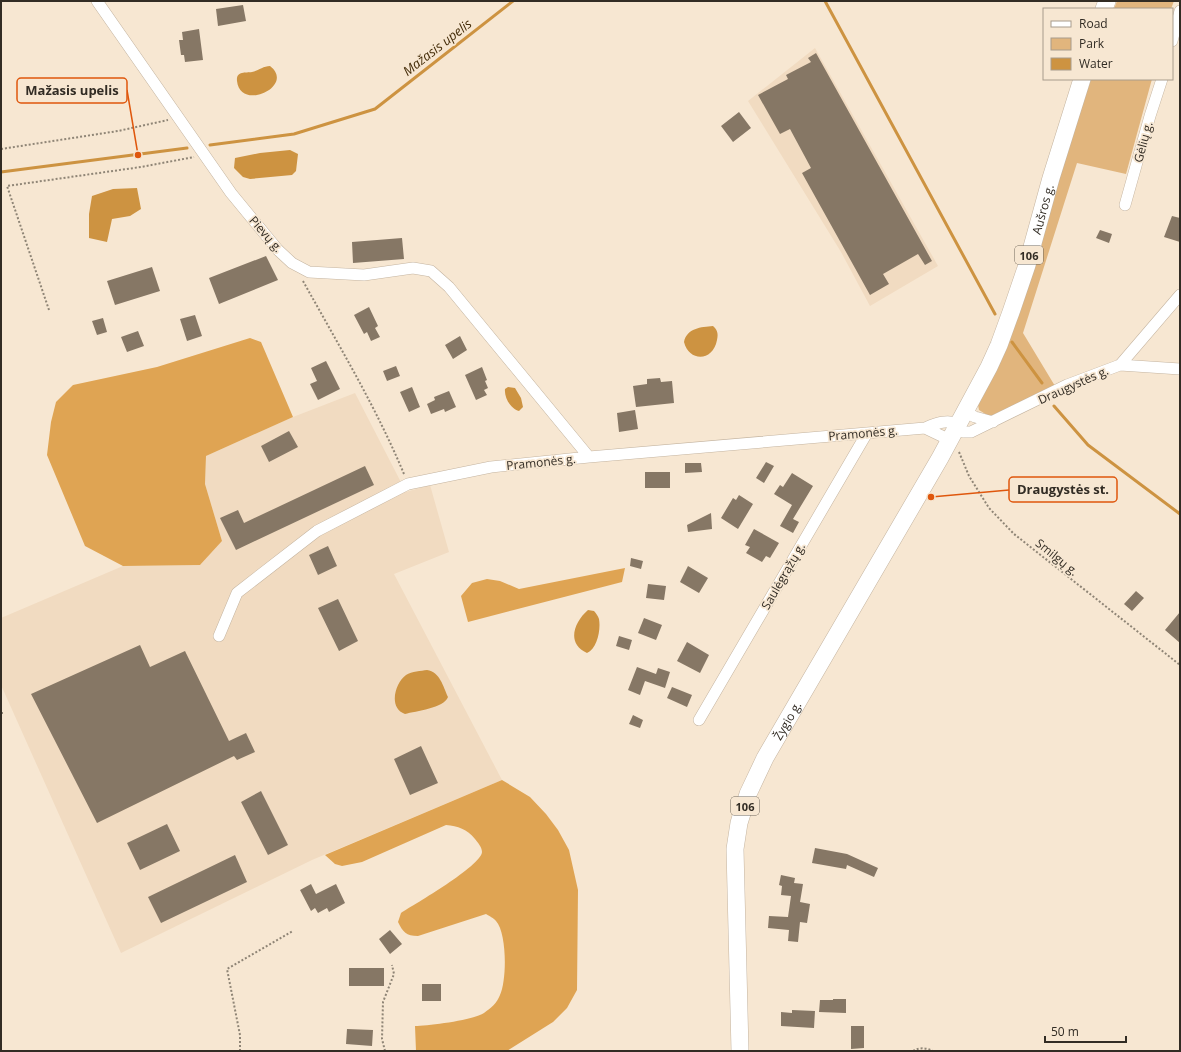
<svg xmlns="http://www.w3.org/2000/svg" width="1181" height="1052" font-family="'Open Sans',sans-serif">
<rect width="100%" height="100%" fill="#f7e7d2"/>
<!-- built -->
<path fill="#f1dbc1" d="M815 48 938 266 870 306 841 252 748 101Z
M355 393 406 492 430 485 449 552 394 574 502 780 312 860 121 953 1 685V618L123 566 200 565 222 541 205 484 206 456 293 417Z"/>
<!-- green -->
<path fill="#e1b57d" d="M1117 1H1174L1171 9H1114Z
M1091 79H1152L1126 174 1077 163 1023 333 1055 386 993 415H987L979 410 978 405 1020 309 1078 118Z"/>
<!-- forest -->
<path fill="#dfa453" d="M250 338 261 342 293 417 206 456 205 484 222 541 200 565 123 566 85 546 47 455 51 422 56 402 73 385 157 367Z
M625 568 622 582 468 622 461 596 472 583 487 579 500 581 519 589Z
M502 780 530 797 546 814 558 830 569 850 578 890 577 990 567 1008 553 1022 507 1051H416L415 1026C428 1026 474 1020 484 1013 491 1008 497 1003 500 995 507 980 507 933 496 921 494 918 489 916 486 914L418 936C406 936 403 932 398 922L401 913C415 904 481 866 482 852 482 847 478 843 475 839 467 829 458 826 446 825L362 862 342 866 335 864 325 855Z"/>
<!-- water -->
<path fill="#cd9341" d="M270 66C296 86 240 112 237 81 236 71 245 73 252 72 258 71 263 66 270 66Z
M290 150 298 154 296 171 292 175 250 179 243 177 234 168 235 158 260 153Z
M137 188 141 209 130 216 112 219 107 242 89 238V214L92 196 113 189Z
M713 326 715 328C718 332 718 335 717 340 713 362 689 362 684 342 687 328 701 327 713 326Z
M508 387 515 388 521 398 523 407 519 411C511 409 504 398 505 389Z
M588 610 594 611C596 613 598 616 599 619 601 630 597 649 587 653 566 644 574 622 588 610Z
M427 670C440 672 443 686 448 697 444 708 416 711 405 714 388 708 395 683 406 675 412 671 421 671 427 670Z"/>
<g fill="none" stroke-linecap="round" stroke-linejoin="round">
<!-- stream -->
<path stroke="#cd9341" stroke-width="3" d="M825 1 995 314
M210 145 294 134 375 109 513 1
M1 172 187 148
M1012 342 1042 383
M1054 406 1088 445 1180 514"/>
</g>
<!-- building -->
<path fill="#867765" d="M243 5 246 21 218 26 216 9Z
M199 29 203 60 185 62 184 55H181L179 40H183L182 32Z
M816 53 932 261 925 265 918 254 883 274 889 284 870 295 802 173 811 168 790 129 780 134 758 95 788 79 786 75 811 62 808 58Z
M739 112 751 128 733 142 721 126Z
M1172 216 1180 218V242L1164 237Z
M1100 230 1112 234 1109 243 1096 238Z
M402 238 404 259 353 263 352 242Z
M266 256 278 280 219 304 209 278Z
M152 267 160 291 115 305 107 281Z
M369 307 378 326 375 328 380 337 371 341 367 332 364 334 354 315Z
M195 315 202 336 187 341 180 319Z
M103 318 107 332 97 335 92 321Z
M138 331 144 346 127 352 121 337Z
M460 336 467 350 453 359 445 345Z
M326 361 340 389 318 400 310 384 317 381 311 368Z
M396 366 400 376 387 381 383 371Z
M482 367 487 380 485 381 488 388 484 390 487 395 476 400 465 375Z
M660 378 661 382 672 381 674 403 636 407 633 386 647 384V379Z
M412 387 420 407 409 412 400 392Z
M449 391 456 407 445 412 444 409 431 414 427 404 435 400 434 397Z
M635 410 638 429 619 432 617 413Z
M289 431 298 447 269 462 261 446Z
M766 462 774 466 764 483 756 478Z
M685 463H701L702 472 685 473Z
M365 466 374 485 236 550 220 518 238 510 244 523Z
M645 472H670V488H645Z
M792 473 813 486 793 519 799 522 793 533 780 526 792 505 774 494 780 485 783 487Z
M739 495 753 504 738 529 721 518 733 498 736 500Z
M711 513 712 529 688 532 687 525Z
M754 529 779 543 770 558 766 556 762 562 746 553 750 547 745 545Z
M328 546 337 566 318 575 309 555Z
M631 558 643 561 641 569 630 566Z
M688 566 708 578 699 593 680 582Z
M648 584 666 586 664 600 646 598Z
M1136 591 1144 598 1132 611 1124 604Z
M338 599 358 641 339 651 318 608Z
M1180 612V643L1165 630Z
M644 618 662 625 656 640 638 633Z
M619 636 632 640 629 650 616 646Z
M687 642 709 655 700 673 677 661Z
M140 645 150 667 185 651 229 741 246 733 255 752 237 760 234 756 97 823 31 694Z
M637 667 656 674 658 668 670 672 665 688 645 681 640 695 628 690Z
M672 687 692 695 687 707 667 698Z
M633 715 643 720 640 728 629 724Z
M421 746 438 783 410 795 394 759Z
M261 791 288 845 268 855 241 802Z
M167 824 180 851 140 870 127 843Z
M815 848 847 854 878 868 874 877 847 865 846 869 812 863Z
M235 855 247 882 161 923 148 897Z
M781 875 795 878 794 883 803 884 800 902 810 904 807 923 800 922 798 942 788 941 789 930 768 928 769 916 788 917 791 896 781 895 782 886 779 885Z
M311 884 316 894 336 884 345 903 329 912 327 908 318 913 315 908 311 911 300 890Z
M390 930 402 944 390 954 379 939Z
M349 968H384V986H349Z
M422 984H441V1001H422Z
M833 999H846V1013L819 1012 820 1000H833Z
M792 1010 815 1011 814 1028 781 1026V1012L792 1013Z
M851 1026H864V1048L851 1049Z
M347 1029 373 1030 372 1046 346 1044Z"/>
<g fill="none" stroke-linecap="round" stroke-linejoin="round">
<!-- street casing -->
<g stroke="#c4b4a0" stroke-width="12">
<path id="street" d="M97 1 231 193 278 250 292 263 309 272 364 275 413 268 431 271 449 287 589 457
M1172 41 1180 11
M1125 205 1150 116 1162 79
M1120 365 1180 295
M965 412 975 417 993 422
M925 428 950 440
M956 429 964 432H971L1067 385 1120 365 1180 369
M219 636 237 593 317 531 408 484 491 467 589 457 925 428C937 423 947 419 959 424
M699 720 867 433"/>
</g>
<!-- primary casing -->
<g stroke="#c4b4a0" stroke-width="18">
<g id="primary">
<path d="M1104 9 1107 1"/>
<path id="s1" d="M740 1051 735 849 739 823 748 794 765 758 940 458 989 367 999 345 1011 312 1027 265 1051 178 1082 79"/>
</g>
</g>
<!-- path -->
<path stroke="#8f8576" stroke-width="2" stroke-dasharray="2 2" stroke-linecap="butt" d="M1 149 118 131 168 120
M303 281C338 344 376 407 404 474
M49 310 7 186 141 167 194 157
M959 452 969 476 989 508 1014 534 1180 665
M1 713H4
M240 1051V1035L227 969 293 931
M385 1051 382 1039 383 1002 394 974 392 965
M913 1051C920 1047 926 1048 933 1051"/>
<!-- street -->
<use href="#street" stroke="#fff" stroke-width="11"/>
<!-- primary -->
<use href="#primary" stroke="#fff" stroke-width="17"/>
</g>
<g text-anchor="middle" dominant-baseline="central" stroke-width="3.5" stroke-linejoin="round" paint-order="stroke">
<!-- shield labels -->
<g fill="#f7e7d2" stroke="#6d6458" stroke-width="1">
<rect x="1015" y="246" width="28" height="18" rx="3"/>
<rect x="731" y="797" width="28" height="18" rx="3"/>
</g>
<g font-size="11" font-weight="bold" fill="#322c24">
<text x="1029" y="255">106</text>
<text x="745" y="806">106</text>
</g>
<!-- street labels -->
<g font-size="12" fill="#322c24" stroke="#f7e7d2">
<text transform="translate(1143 142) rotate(-75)">Gėlių g.</text>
<text stroke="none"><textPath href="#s1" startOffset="916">Aušros g.</textPath></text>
<text transform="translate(266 234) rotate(49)">Pievų g.</text>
<text transform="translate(1073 385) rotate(-24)">Draugystės g.</text>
<text transform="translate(863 433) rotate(-5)">Pramonės g.</text>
<text transform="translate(541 462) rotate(-6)">Pramonės g.</text>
<text transform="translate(1057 557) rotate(39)">Smilgų g.</text>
<text transform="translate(783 576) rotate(-60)">Saulėgrąžų g.</text>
<text stroke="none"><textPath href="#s1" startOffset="342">Žygio g.</textPath></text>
</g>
<!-- water labels -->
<g font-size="13" font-style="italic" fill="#432b07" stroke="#f7e7d2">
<text transform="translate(437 47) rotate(-38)">Mažasis upelis</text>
</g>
</g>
<!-- callouts -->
<path fill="none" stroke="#df570d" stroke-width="1.5" d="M138 155L127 90M931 497L1009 490"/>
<g fill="#df570d" stroke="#f7e7d2" stroke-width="1.5">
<circle cx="138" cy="155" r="4"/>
<circle cx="931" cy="497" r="4"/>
</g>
<g fill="#f7e7d2" stroke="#df570d" stroke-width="1.5">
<rect x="17" y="78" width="110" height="25" rx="4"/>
<rect x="1009" y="477" width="108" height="25" rx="4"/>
</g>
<g font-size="13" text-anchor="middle" font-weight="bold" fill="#322c24">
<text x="72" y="95">Mažasis upelis</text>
<text x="1063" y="494">Draugystės st.</text>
</g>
<!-- border -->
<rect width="1181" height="1052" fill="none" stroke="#322c24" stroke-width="4"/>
<!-- legend -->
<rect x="1043" y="8" width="130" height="72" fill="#f7e7d2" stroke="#a89c8c"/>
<rect x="1051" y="21" width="20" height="6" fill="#ffffff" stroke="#a89c8c"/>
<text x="1079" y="28" font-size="12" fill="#322c24">Road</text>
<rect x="1051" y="38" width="20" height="12" fill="#e1b57d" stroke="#a89c8c"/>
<text x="1079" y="48" font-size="12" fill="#322c24">Park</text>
<rect x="1051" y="58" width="20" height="12" fill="#cd9341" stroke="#a89c8c"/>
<text x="1079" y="68" font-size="12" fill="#322c24">Water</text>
<!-- scale -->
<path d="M1045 1036v6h81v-6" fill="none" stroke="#322c24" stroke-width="2"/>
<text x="1051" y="1036" font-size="12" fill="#322c24" stroke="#f7e7d2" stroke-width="3" paint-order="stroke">50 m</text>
</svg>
